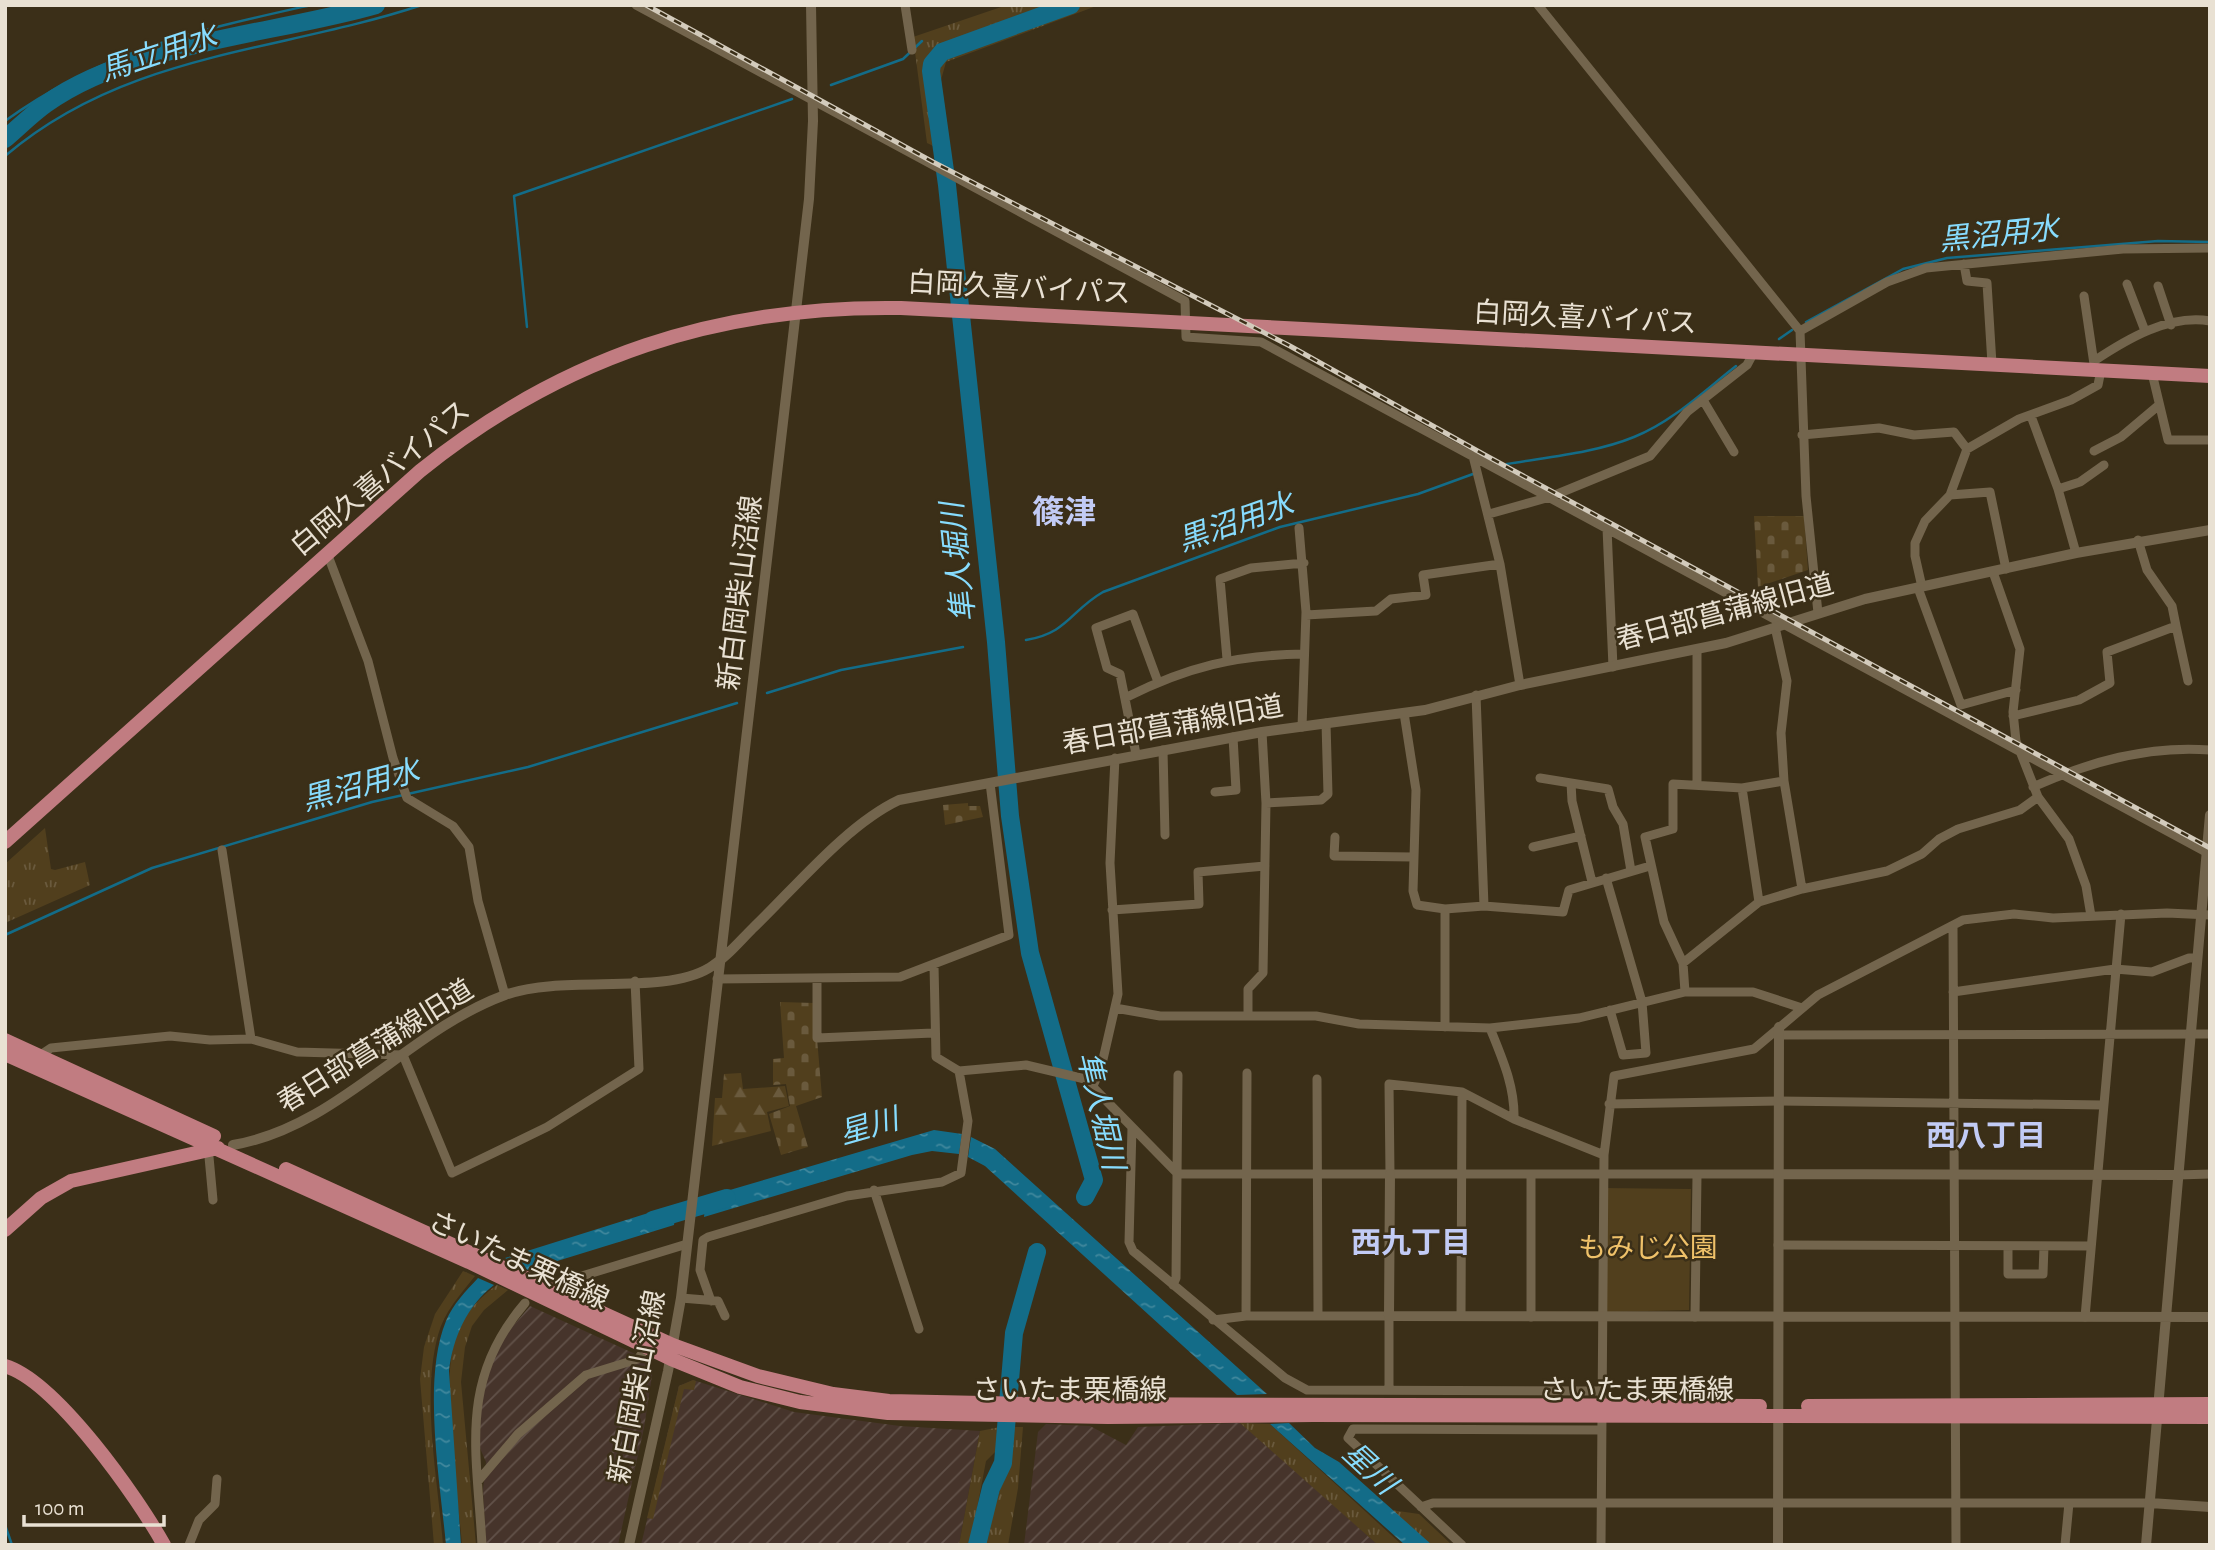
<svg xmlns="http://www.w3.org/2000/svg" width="2215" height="1550" font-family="'Alegreya Sans','Noto Sans JP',sans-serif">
<defs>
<pattern id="industrial-furrows" width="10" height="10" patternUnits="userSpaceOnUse" patternTransform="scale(1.75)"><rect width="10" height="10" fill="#46342b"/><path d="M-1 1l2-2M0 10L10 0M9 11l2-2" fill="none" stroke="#615149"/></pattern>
<pattern id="grass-tufts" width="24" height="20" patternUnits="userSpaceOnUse" patternTransform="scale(1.75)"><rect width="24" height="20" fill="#513f1d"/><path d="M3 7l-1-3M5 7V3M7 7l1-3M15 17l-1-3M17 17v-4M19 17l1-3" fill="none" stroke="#6a5a3d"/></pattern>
<pattern id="forest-firs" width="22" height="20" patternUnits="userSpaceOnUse" patternTransform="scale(1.75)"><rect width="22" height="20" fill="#513f1d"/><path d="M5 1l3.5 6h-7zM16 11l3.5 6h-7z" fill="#6a5a3d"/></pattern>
<pattern id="cemetery-stones" width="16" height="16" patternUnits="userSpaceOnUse" patternTransform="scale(1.75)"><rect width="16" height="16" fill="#513f1d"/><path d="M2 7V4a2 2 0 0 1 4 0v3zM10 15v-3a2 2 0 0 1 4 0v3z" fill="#6a5a3d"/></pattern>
<pattern id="water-ripples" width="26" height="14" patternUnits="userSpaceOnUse" patternTransform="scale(1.75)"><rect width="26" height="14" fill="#136c88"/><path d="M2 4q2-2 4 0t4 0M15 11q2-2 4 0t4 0" fill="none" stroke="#41889d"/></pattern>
</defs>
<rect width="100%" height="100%" fill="#3b2f18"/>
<!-- industrial -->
<path fill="url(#industrial-furrows)" d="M530 1306 633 1353 649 1362 653 1369 644 1428 618 1545H486L483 1489 486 1462 479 1446 478 1422 484 1379 506 1334Z
M693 1380 794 1412 900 1426 980 1431 959 1545H641L679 1386Z
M1234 1423H1240L1286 1461 1378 1545H1024L1038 1432 1046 1424 1090 1426 1126 1445 1138 1427Z"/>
<!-- grass -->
<path fill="url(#grass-tufts)" d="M1007 5H1099L946 62 941 80 951 154 927 143 913 37Z
M45 828 51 869 55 870 85 862 90 885 5 923V864Z
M463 1271 475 1276C460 1295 444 1312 438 1335 421 1397 438 1481 443 1545H434L420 1379 424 1347 435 1314Z
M497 1285 508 1290 484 1310 472 1326 465 1347 461 1382 476 1545H462C458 1490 438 1378 458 1330 466 1312 481 1296 497 1285Z
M693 1380 696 1381 694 1390 684 1389 653 1519 647 1518 679 1386Z
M1240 1423 1270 1424 1402 1545H1378Z
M1000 1427 998 1449 986 1461 970 1545H959L980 1431Z
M1011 1427H1023L1018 1488 1008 1545H984L1007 1465Z
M1391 1510 1419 1514 1452 1545H1429Z"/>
<!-- forest -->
<path fill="url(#forest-firs)" d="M741 1073 743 1089 785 1086 789 1106 767 1112 771 1131 712 1146 715 1098H722L724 1074Z"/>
<!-- cemetery -->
<path fill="url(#cemetery-stones)" d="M1754 516H1804L1808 570 1758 587Z
M968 803V806H980L983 817 945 825 943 805Z
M780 1002 814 1003 822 1097 796 1106 808 1147 781 1155 769 1114 790 1106 786 1084 773 1085V1059L784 1058Z"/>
<!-- green -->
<path fill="#513f1d" d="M1603 1188 1691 1189 1689 1310 1607 1312Z"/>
<!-- water -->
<path fill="url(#water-ripples)" d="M934 1130 962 1134 959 1154 932 1151 912 1155 704 1217 706 1197Z
M971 1137 995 1149 1267 1394 1237 1395 985 1166 968 1157Z
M677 1204 674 1225 528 1270 505 1258Z
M478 1278 494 1285C467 1306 453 1337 449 1371L461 1545H446C440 1481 422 1379 446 1321 453 1304 466 1291 478 1278Z
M1289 1423 1315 1448 1339 1462 1432 1545H1405L1270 1424Z"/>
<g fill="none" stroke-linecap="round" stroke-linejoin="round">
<!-- stream -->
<path stroke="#136c88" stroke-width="2.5" d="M831 85 903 59 922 41
M5 121C104 50 195 31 311 5
M5 156C127 52 277 53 422 5
M1806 322 1903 269 1947 258 2158 241 2210 242
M527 327 514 196 792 99
M1779 339 1792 330
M1507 464C1548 457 1595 453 1634 437 1672 422 1704 391 1736 366
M1026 640C1068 633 1070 611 1103 592L1280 527 1418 494 1473 474
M767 693 841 670 963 647
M5 935 152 868 372 802 528 767 737 703
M5 1525 12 1545"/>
<!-- river -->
<path stroke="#136c88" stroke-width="18" d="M1071 5 942 52 932 64 931 71 947 185 996 642 1010 816 1030 953 1094 1180 1085 1197
M5 139C19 127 32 114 46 104 130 43 276 34 376 5
M653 1220 727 1198
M977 1545 991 1488 1003 1463 1014 1333 1037 1252"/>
<!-- minor -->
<path stroke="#73654d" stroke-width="9" d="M636 5 1185 301 1186 337 1261 342 2206 852
M905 5 912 50
M1538 5 1800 331 1806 496 1818 613
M1964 264 1967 281 1987 283 1992 364
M2127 284 2145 331
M2158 286 2171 325
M2084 296 2094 364
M1800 331 1887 282 1926 268 2123 249 2210 248
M2094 361C2127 339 2169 314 2210 321
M2152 373 2168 440H2210
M1703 400 1734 452
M2031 416 2058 489 2076 553
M1802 435 1879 428 1914 435 1954 432 1967 449 2019 419 2071 400 2098 385 2101 370
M2094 451 2121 437 2159 405
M1473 456 1500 564 1520 685
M2058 489 2080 482 2104 465
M1950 495 1990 492 2006 569
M1489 514 1550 497 1650 456 1687 412 1747 365 1754 352
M1299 528 1306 612 1302 727
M1607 528 1613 667
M327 553 368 661 393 758 407 798 453 826 469 847 478 901 505 995
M1993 572 2020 649 2013 712 2016 741 2038 797 2069 839 2086 886 2091 916
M1922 587 1915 556V543L1925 521 1950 495 1967 449
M1918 588 1961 705 2016 690
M1306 615 1376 611 1391 599 1426 595 1423 575 1500 564
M2176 626 2188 681
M1775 627 1787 681 1781 733 1784 781 1802 889
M1697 650V785
M1227 659 1220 579 1251 568 1304 563
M1127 697C1187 667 1236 655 1304 654
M1404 713 1416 790 1413 891 1417 905 1445 909
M2013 716 2079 700 2110 683 2107 652 2176 626 2172 606 2147 570 2138 540
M1163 750 1165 835
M1136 754 1120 674 1107 668 1096 628 1133 614 1158 682
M1540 778 1608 789 1613 807 1623 824 1631 871
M1571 783 1572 801 1592 882
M2033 787C2089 762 2148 745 2210 750
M1742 788 1759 902
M1215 792 1236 790 1233 737
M1266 803 1321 800 1328 794 1326 723
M1335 837 1334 856 1413 857
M1533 847 1581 836
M222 850 251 1039
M1606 878 1642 1002 1646 1053 1623 1055 1610 1010
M1484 906 1563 912 1569 890 1650 866
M1112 910 1199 904 1198 872 1265 866
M1953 926 1956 1545
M1683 963 1664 922 1645 837 1673 829V784L1742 788 1784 781
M934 965 936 1057 959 1071 1026 1065 1085 1079 1178 1174H1778
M717 979 900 977 1009 935 990 783
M817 979V1038L933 1033
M1685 992H1753L1802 1008
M1953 992 2115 969 2152 972 2189 958H2197
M1115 1008 1160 1016H1316L1359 1024 1490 1028C1502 1058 1515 1086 1514 1119
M1248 1015V989L1263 973 1266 803 1262 732
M1445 1027V909L1484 906 1476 695
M1490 1028 1579 1018 1685 992 1683 963 1759 902 1802 889 1887 871 1922 854 1939 839 1958 829 2020 810 2038 797
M1779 1035 2210 1034
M39 1056 51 1048 170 1036 210 1040 251 1039 297 1052 403 1055 452 1173 547 1127 639 1069 635 981
M1317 1079 1318 1316
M1093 1086 1101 1068 1118 994 1110 863 1115 758
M1609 1104 1779 1101 2103 1105
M1132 1127 1129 1242 1133 1251 1285 1378 1307 1390 1602 1391
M205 1150 209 1157 213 1200
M1390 1174 1389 1084 1462 1092 1514 1119 1604 1155
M1531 1175V1317
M2178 1175 2210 1174
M874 1190 919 1329
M1778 1245 2091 1246
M2008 1246V1274H2043L2044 1246
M559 1283 687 1244
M1173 1285 1176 1278 1178 1075
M681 1298 718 1301 725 1316
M711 1301 700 1270 703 1240 708 1237 847 1196 942 1182 961 1173 968 1121 959 1071
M1246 1316 1247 1073
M1461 1316 1462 1092
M1695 1317 1697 1176
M2085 1317 2121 914
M1213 1320 1246 1316H1389V1390
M478 1481 518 1434 586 1375 638 1359 646 1348
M1421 1507 1433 1503H2150
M189 1545 199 1520 215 1504 217 1479
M482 1545C477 1451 458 1381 525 1303
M1462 1545 1348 1438 1353 1429 1602 1430
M1601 1545 1604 1155 1614 1076 1754 1049 1818 995 1963 920 2014 914 2053 918 2167 913 2210 915
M2065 1545 2069 1503"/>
<!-- tertiary -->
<path stroke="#73654d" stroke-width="10" d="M233 1145C338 1127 407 1031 505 995 563 974 663 996 709 968 725 959 739 942 752 929 795 888 846 825 899 800L1262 732 1425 710 1520 685 1726 643 1865 599 2076 553 2210 530
M1390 1174 1389 1316 2210 1317
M1778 1174 2178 1175
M2150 1503 2210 1507
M629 1545 668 1371 681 1298 809 199 813 121 811 5
M1778 1545 1779 1027
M2146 1545 2210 815"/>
<!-- primary -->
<path stroke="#c17c81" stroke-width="14" d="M5 842 420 471C563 356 719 305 901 308L2210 376
M5 1040 214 1136
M5 1054 469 1262 671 1359 740 1387 800 1402 888 1413 1108 1417 1313 1415 2210 1417
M286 1169 673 1345 758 1376 833 1394 889 1401 1032 1404 1760 1406
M5 1230 41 1198 71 1181 218 1148
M5 1366C56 1381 138 1498 164 1545
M1808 1406 2210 1404"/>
<!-- rail casing -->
<g stroke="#d3cbbc" stroke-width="5">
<path id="rail" d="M646 5 933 162 1290 346 1483 454 2210 848"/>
</g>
<!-- rail -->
<use href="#rail" stroke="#3b2f18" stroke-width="2.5" stroke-dasharray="8" stroke-linecap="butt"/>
</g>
<g text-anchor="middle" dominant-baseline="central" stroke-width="5" stroke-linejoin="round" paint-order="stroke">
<!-- street labels -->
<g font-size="28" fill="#e9e1d3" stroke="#3b2f18">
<text transform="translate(1019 289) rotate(3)">白岡久喜バイパス</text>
<text transform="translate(1585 319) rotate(3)">白岡久喜バイパス</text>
<text transform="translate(381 479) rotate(-40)">白岡久喜バイパス</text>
<text transform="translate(741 593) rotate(-83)">新白岡柴山沼線</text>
<text transform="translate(1725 613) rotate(-15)">春日部菖蒲線旧道</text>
<text transform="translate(1173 726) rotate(-10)">春日部菖蒲線旧道</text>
<text transform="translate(376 1047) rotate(-32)">春日部菖蒲線旧道</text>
<text transform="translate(518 1261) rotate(25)">さいたま栗橋線</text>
<text transform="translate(638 1387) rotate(-79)">新白岡柴山沼線</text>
<text x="1070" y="1391">さいたま栗橋線</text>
<text x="1637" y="1391">さいたま栗橋線</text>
</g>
<!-- park labels -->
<g font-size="28" fill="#efc169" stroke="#3b2f18">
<text x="1648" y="1249">もみじ公園</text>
</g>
<!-- water labels -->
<g font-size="30" font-style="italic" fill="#87dcfe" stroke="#3b2f18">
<text transform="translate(159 54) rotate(-18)">馬立用水</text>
<text transform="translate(1999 235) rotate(-6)">黒沼用水</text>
<text transform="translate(1236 523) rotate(-19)">黒沼用水</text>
<text transform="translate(959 562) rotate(-96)">隼人堀川</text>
<text transform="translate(361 786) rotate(-15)">黒沼用水</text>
<text transform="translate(1100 1111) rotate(77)">隼人堀川</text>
<text transform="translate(869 1127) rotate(-16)">星川</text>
<text transform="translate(1369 1469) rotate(43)">星川</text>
</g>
<!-- neighbourhood labels -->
<g font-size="30" font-weight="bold" fill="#c2cbf5" stroke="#3b2f18">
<text x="1986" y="1137">西八丁目</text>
<text x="1411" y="1244">西九丁目</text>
</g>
<!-- quarter labels -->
<g font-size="32" font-weight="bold" fill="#c2cbf5" stroke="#3b2f18">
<text x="1064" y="513">篠津</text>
</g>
</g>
<!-- border -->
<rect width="2215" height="1550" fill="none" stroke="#e9e1d3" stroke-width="14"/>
<!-- scale -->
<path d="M24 1515v10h140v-10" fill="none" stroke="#e9e1d3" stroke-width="3.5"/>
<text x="35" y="1515" font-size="21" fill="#e9e1d3" stroke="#3b2f18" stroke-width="5" paint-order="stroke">100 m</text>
</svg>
